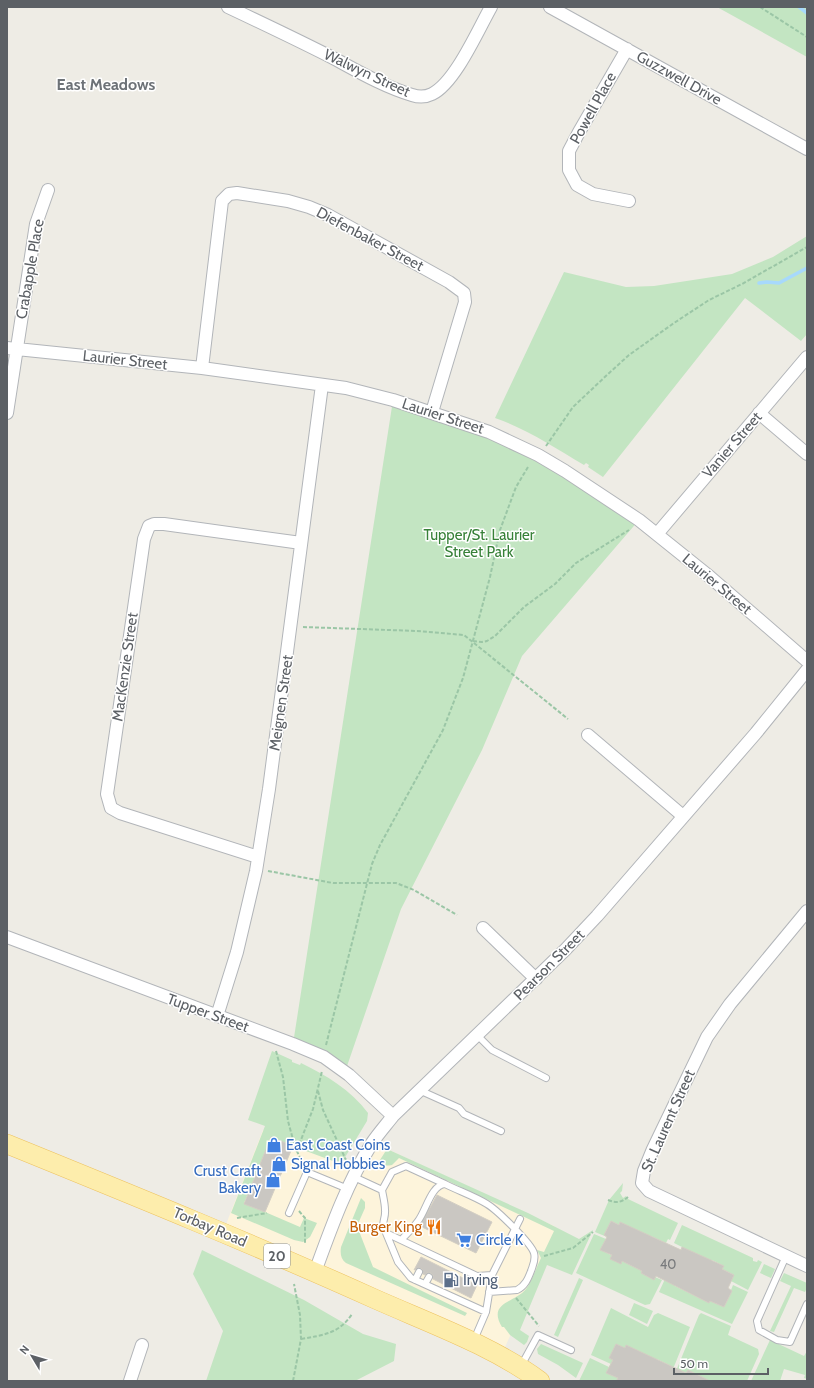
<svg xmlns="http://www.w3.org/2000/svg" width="814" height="1388" font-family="Cabin,sans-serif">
<rect width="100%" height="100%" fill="#eeece5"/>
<!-- commercial -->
<path fill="#fdf4db" d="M263 1130 358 1168 372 1142 554 1226 558 1230 501 1356 223 1232Z"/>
<!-- green -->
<path fill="#c3e5c2" d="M716 7H807V57L717 7Z
M807 236V334L801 341 745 298 603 477 588 467 589 465 586 463 584 465C555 448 527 429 495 418L564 272 626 287 654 286 732 274 773 257Z
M393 400 489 432 639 520 522 656 482 750 401 909 345 1072 293 1044Z
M272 1051 292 1060V1062L300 1065 301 1063C326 1075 351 1090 368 1113L367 1121 341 1164 271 1138 244 1203 300 1227 304 1218 317 1223 310 1237 303 1242 294 1240 231 1213 265 1126 248 1120Z
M387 1149 528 1213 579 1239 593 1230 572 1275 547 1265 520 1330 529 1336 527 1342 524 1345 510 1335 504 1327H502C487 1302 515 1303 526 1289 532 1281 536 1268 541 1258L537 1250 544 1252 554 1231 399 1158 392 1165C387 1166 383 1166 378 1163Z
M623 1183 622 1191 620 1193 623 1198 626 1196 628 1199 678 1223 670 1240 668 1239 666 1243 651 1236 649 1239 620 1222 619 1225 611 1221 604 1235 607 1237 595 1232 609 1200Z
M361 1198 365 1202V1208L357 1226 373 1267 467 1313 465 1316 346 1263C341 1259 340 1254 341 1247Z
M682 1225 753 1258V1261L757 1262 758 1260 762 1262 748 1290 731 1281 734 1275 722 1269 724 1266 712 1260 710 1264 698 1255 674 1243Z
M594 1234 606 1239 601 1250 642 1271 641 1273 654 1280 655 1277 662 1280 650 1304 645 1305 576 1273Z
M202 1250 304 1300 363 1334 396 1344 394 1361 355 1381H206L223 1331 193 1274Z
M764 1264 775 1269 771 1278 760 1273Z
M784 1273 807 1283V1288L805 1292 794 1288 774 1332 770 1331 791 1286 780 1281Z
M579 1278 583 1280 558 1337 554 1335Z
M665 1279 676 1284 675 1286 709 1303 710 1301 724 1307 732 1291 731 1290 733 1285 748 1292 732 1324 659 1292Z
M634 1303 653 1311 647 1324 629 1315Z
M611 1308 648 1327 654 1315 658 1313 690 1327 673 1369 671 1366 657 1359 655 1362 626 1345 625 1348 616 1344 610 1358 613 1360 611 1364 591 1355Z
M701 1313 731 1326 728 1335 758 1349 759 1354 747 1381H703L704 1378 688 1370 686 1373 680 1370 676 1371 699 1315Z
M770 1340 804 1356 807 1351V1379L804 1378 805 1375 784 1369 780 1381H751Z
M541 1344 583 1363 576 1378 558 1365 538 1354 537 1349Z
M590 1358 609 1367 606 1373 618 1378 616 1381H579Z"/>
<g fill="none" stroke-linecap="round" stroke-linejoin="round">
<!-- stream -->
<path stroke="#a7d9fc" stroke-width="3.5" d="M799 7 807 13
M759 283 767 282 779 283 807 268"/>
</g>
<!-- building -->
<path fill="#cac7c2" stroke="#d3cec3" d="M271 1137 293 1146 265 1212 244 1204Z
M437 1195 492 1222 476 1253 420 1226Z
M611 1221 619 1225 620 1222 681 1250 682 1247 724 1266 722 1269 734 1275 728 1288 732 1291 724 1307 710 1301 709 1303 656 1276 654 1280 641 1273 642 1271 622 1261 621 1264 610 1259 612 1255 600 1250 607 1237 604 1235Z
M421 1257 477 1285 471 1298 433 1279V1275L431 1273H427L425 1275 423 1274 422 1269 419 1268 414 1270Z
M616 1344 625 1348 626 1345 686 1373 688 1370 710 1381H616L618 1378 606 1373 613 1360 609 1358Z"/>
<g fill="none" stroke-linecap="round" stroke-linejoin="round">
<!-- service casing -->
<g stroke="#b2b5b9" stroke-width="8">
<path id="service" d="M477 1035 492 1050 546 1078
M419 1090 459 1108 464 1114 501 1131
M354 1177 382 1190C383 1196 385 1203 385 1210 386 1220 380 1221 386 1233L477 1276 492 1275
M382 1190 392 1172 406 1166 445 1184
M289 1213 307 1172 348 1189
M386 1233 398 1262 411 1278 486 1312
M401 1240C407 1234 413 1228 418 1221 426 1211 431 1185 445 1184 459 1191 474 1196 487 1204 497 1210 531 1243 534 1253 536 1260 533 1265 531 1271 528 1279 525 1286 517 1290L489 1292
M786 1256 757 1321 759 1330 777 1340 790 1342 807 1304
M415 1280 419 1272
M425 1284 429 1277
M474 1340 486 1312 492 1275 520 1219
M521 1366 538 1335 571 1350"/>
</g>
<!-- minor casing -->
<g stroke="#b2b5b9" stroke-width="14">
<path id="minor" d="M228 7C264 24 300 41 335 59 359 72 385 87 412 95 418 97 426 97 432 94 455 83 478 30 491 7
M550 7 807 149
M627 49 579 132 569 151V170L577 185 593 194 629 201
M7 348 202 368 346 388 393 400 489 432 538 455 565 471 639 520 710 577 807 661
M202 368 222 201 229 194 237 193 288 201 309 207 328 215 449 282 464 293 465 302 432 412
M7 413 36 224 48 190
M759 413 807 454
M657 534 807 357
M588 735 683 816
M258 857 120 813 111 808 107 794 144 539 149 526 154 524H164L301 543
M807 911 730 1004 707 1037 653 1149 644 1171 642 1183 649 1191 668 1200 807 1266
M483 928 536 979
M7 937 293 1044 324 1057 349 1075 393 1116
M217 1016 237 952 256 871 269 789 322 385
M315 1272C331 1228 347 1183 372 1143 378 1134 386 1125 393 1116L565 950 597 916 756 733 807 670
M130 1381 142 1345"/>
</g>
<!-- primary casing -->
<g stroke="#edc25f" stroke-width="20">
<path id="primary" d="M7 1144C130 1194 253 1244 375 1299 429 1323 493 1346 540 1381"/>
</g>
<!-- path -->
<path stroke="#9bc6a6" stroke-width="2" stroke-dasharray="4 2" stroke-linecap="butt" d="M760 7 807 37
M546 446 573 407 608 374 629 355 674 323 709 300 742 284 807 247
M303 627 417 631 464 635 568 719
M473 641 482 642 487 641 495 636 524 607 555 584 576 563 629 530
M268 871 333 883H396L414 890 457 915
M326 1045 372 864 380 845 443 730 451 709 463 678 490 577 500 530 516 487 528 467
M276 1051 283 1077 288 1121 295 1147 303 1164
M318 1091 323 1110 346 1160
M297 1150 313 1109 322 1071
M608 1200C616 1203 621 1203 628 1197
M299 1211 305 1218V1244
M237 1218 267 1213
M544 1256 573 1248 593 1232
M516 1298 539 1326
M301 1339C323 1335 339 1334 352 1314
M293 1381 301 1339 300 1315 294 1284"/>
<!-- service -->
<use href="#service" stroke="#fff" stroke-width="6"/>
<!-- minor -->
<use href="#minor" stroke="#fff" stroke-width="12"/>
<!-- primary -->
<use href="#primary" stroke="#fdedac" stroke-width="19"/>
</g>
<!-- icons -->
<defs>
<g id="shop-bare" transform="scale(1.2)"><path d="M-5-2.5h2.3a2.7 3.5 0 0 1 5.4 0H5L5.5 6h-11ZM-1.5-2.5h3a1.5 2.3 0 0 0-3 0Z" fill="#3f7fe0" stroke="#fff" stroke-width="2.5" paint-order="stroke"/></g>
<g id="restaurant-bare" transform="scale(1.2)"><path d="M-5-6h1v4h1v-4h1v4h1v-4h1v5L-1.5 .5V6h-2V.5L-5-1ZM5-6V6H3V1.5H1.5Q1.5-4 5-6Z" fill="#e8710a" stroke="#fff" stroke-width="2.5" paint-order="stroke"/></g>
<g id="supermarket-bare" transform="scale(1.2)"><path d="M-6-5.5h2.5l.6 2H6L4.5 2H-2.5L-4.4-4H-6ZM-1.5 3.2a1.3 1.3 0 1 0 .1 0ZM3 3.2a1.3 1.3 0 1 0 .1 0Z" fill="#3f7fe0" stroke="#fff" stroke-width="2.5" paint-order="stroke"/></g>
<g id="fuel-bare" transform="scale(1.2)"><path d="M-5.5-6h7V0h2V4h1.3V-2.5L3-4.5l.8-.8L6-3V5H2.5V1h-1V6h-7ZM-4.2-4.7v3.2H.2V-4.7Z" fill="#5c6f8a" stroke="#fff" stroke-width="2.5" paint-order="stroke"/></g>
</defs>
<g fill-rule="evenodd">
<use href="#shop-bare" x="274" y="1145"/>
<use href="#shop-bare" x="279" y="1164"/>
<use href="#shop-bare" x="273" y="1180"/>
<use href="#restaurant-bare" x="434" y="1227"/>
<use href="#supermarket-bare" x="464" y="1240"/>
<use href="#fuel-bare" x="451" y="1280"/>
</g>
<g text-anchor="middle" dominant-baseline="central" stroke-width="3" stroke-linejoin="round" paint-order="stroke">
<!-- number labels -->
<g font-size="13" fill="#787a7c">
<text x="668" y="1264">40</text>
</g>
<!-- shield labels -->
<rect fill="#fff" stroke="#8d9093" stroke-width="1" x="264" y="1244" width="26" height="24" rx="3"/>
<g font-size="14" font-weight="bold" fill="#5c6065">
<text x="277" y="1256">20</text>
</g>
<!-- street labels -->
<g font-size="15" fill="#5c6065" stroke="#fff">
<text transform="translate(367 73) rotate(25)">Walwyn Street</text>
<text transform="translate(679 78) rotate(29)">Guzzwell Drive</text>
<text transform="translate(593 108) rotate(-61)">Powell Place</text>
<text transform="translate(370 239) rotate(28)">Diefenbaker Street</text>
<text transform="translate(30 269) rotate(-80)">Crabapple Place</text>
<text transform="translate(125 360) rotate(6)">Laurier Street</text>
<text transform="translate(443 416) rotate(18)">Laurier Street</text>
<text transform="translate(732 445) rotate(-49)">Vanier Street</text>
<text transform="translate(717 584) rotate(40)">Laurier Street</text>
<text transform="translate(125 667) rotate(-82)">MacKenzie Street</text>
<text transform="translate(281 703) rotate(-82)">Meignen Street</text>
<text transform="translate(549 965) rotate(-45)">Pearson Street</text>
<text transform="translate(208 1013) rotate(20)">Tupper Street</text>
<text transform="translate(668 1121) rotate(-66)">St. Laurent Street</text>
<text transform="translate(210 1227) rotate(23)">Torbay Road</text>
</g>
<!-- park labels -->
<g font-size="15" fill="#378138" stroke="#fff">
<text x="479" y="535">Tupper/St. Laurier<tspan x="479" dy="17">Street Park</tspan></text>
</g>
<!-- shop labels -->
<g font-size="15" fill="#366cbe" stroke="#fff" text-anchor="start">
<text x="286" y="1145">East Coast Coins</text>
<text x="291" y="1164">Signal Hobbies</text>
<text x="261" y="1171" text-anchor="end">Crust Craft<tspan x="261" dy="17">Bakery</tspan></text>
<text x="476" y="1240">Circle K</text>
</g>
<!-- food labels -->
<g font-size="15" fill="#c56008" stroke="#fff" text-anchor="end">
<text x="422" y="1227">Burger King</text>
</g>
<!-- service labels -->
<g font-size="15" fill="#4e5e75" stroke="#fff" text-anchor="start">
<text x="463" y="1280">Irving</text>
</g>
<!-- neighbourhood labels -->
<g font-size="16" font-weight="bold" fill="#6d7277" stroke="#fff">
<text x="106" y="84">East Meadows</text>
</g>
</g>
<!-- border -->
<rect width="814" height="1388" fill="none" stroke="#5c6065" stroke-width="16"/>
<!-- north arrow -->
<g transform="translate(32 1356) rotate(308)" stroke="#ffffff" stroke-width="3" paint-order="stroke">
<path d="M0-3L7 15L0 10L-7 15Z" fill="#5c6065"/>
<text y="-6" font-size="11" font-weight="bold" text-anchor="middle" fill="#5c6065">N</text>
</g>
<!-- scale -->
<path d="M674 1368v6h94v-6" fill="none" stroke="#5c6065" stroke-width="2"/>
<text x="680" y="1368" font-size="12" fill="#5c6065" stroke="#ffffff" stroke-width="3" paint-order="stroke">50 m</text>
</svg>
